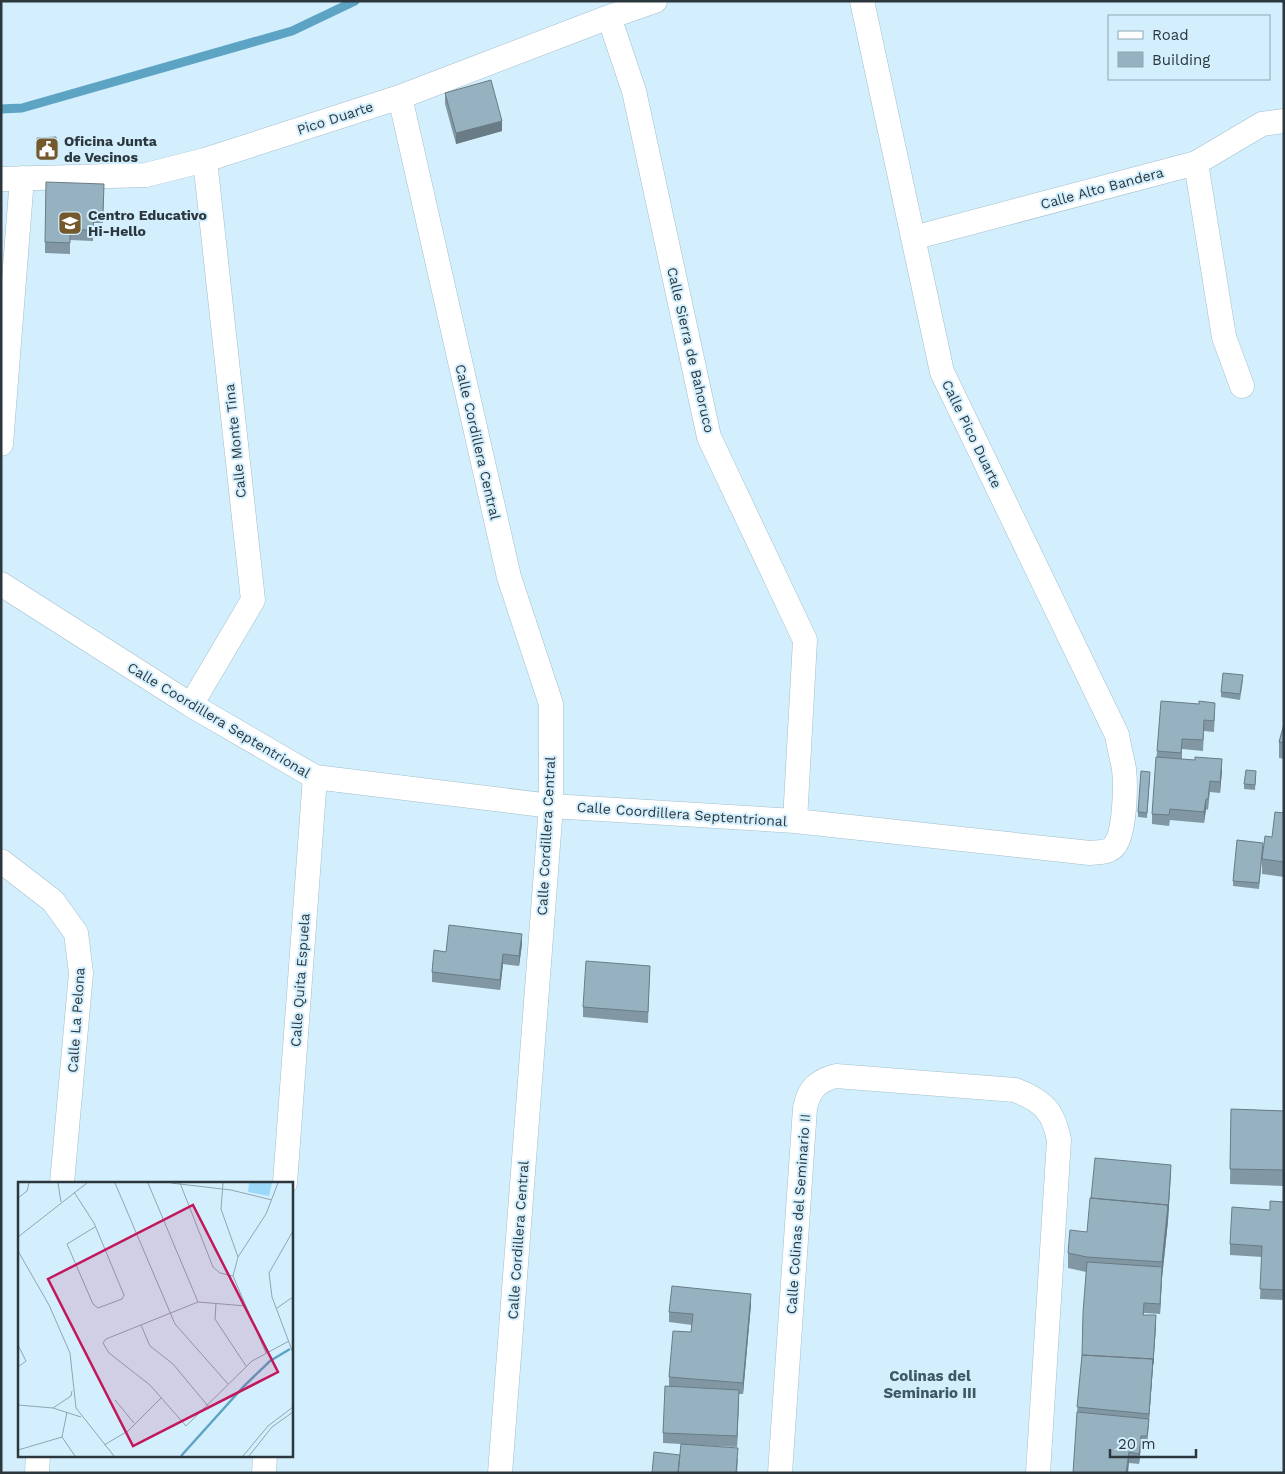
<svg xmlns="http://www.w3.org/2000/svg" width="1285" height="1474" font-family="'Work Sans',sans-serif">
<rect width="100%" height="100%" fill="#d3effe"/>
<g fill="none" stroke-linecap="round" stroke-linejoin="round">
<!-- stream -->
<path stroke="#5da3c4" stroke-width="9" d="M1 109 22 108 292 31 355 1"/>
<!-- street casing -->
<g stroke="#a3becb" stroke-width="25">
<path id="street" d="M609 17 634 91 709 437 805 640 795 821
M400 97 509 577 551 704V806L500 1473
M1196 163 1224 337 1242 386
M1 179 146 175 205 160 400 97 609 17 655 1
M913 238 1196 163 1262 124 1284 121
M1 444 22 178
M1 584 191 705 315 777 551 806 795 821 1090 853C1098 852 1110 853 1115 845 1125 831 1126 786 1124 769 1122 758 1119 747 1117 735L942 372 862 1
M191 705 253 600 205 160
M1 861 53 901 76 933 81 973 62 1183
M285 1183 315 777
M37 1473 38 1455
M264 1473 265 1455
M780 1473 805 1108C809 1089 817 1081 836 1076L1015 1090C1043 1101 1053 1110 1059 1140L1038 1473"/>
</g>
<!-- street -->
<use href="#street" stroke="#fff" stroke-width="24"/>
</g>
<!-- wall -->
<path fill="#8198a4" d="M445 93 502 131 456 144 445 104Z
M37 138 57 150V155L37 156Z
M104 184 103 223H94L93 241 70 240V254L45 253V242Z
M1243 680 1240 700 1221 697V692Z
M1215 713 1214 732 1204 731 1203 751 1182 749V759L1222 770 1220 793 1210 792 1208 810 1206 809 1204 823 1170 820 1169 826 1152 824V814L1157 751Z
M1284 724V759L1279 758V742Z
M1256 776 1255 790 1244 789V784Z
M1150 777 1147 818 1138 817V812Z
M1284 813V877L1262 874V859Z
M1263 848 1259 889 1233 886V881Z
M522 944 519 966 503 964 500 990 432 982V972L446 952Z
M650 966 648 1023 583 1017V1007Z
M1231 1109 1284 1111V1186L1230 1184Z
M1171 1175 1168 1221 1162 1278 1160 1314 1144 1313 1143 1315 1156 1326 1147 1447 1141 1446 1139 1464 1129 1463 1077 1412 1082 1355 1086 1272 1068 1268V1253L1087 1232Z
M1284 1202V1300L1260 1299 1262 1257 1230 1255V1244L1270 1210Z
M751 1304 743 1394H739L737 1447 691 1445 738 1459 737 1473H652L680 1455 681 1444 663 1443V1433L669 1387V1377L691 1332 692 1325 669 1322V1312Z"/>
<!-- shaded-wall -->
<path fill="#697c86" d="M502 121V131L456 144V133Z
M1222 759V770L1220 793V782Z
M1206 799V809L1204 823V812Z
M522 934V944L519 966V956Z
M503 954V964L500 990V980Z
M1171 1165 1168 1221 1162 1278V1262Z
M1162 1267V1278L1160 1314V1304Z
M751 1294V1304L743 1394V1383Z
M1156 1315V1326L1147 1447 1149 1414Z
M739 1390V1401L737 1447V1436Z
M1141 1436V1446L1139 1464V1454Z
M1129 1452V1463L1128 1473H1126Z"/>
<!-- building -->
<path fill="#96b1bf" stroke="#697c86" d="M491 80 502 121 456 133 445 93Z
M56 137 57 150 37 151V138Z
M46 182 104 184 103 213 94 212 93 230H70V243L45 242Z
M1223 673 1243 675 1240 694 1221 692Z
M1161 701 1199 704V701L1215 703 1214 721 1204 720 1203 740 1182 739 1181 753 1157 751Z
M1284 724V743L1279 742Z
M1156 757 1195 760V757L1222 759 1220 782 1210 781 1208 799H1206L1204 812 1170 809 1169 815 1152 814Z
M1246 770 1256 771 1255 785 1244 784Z
M1141 771 1150 772 1147 813 1138 812Z
M1275 812 1284 813V862L1262 859 1265 836 1272 837Z
M1237 840 1263 843 1259 883 1233 881Z
M449 925 522 934 519 956 503 954 500 980 432 972 434 950 446 952Z
M586 961 650 966 648 1012 583 1007Z
M1231 1109 1284 1111V1170L1230 1169Z
M1095 1158 1171 1165 1168 1210V1205L1091 1198Z
M1090 1198 1168 1205 1162 1262 1087 1257 1068 1253 1070 1230 1087 1232Z
M1270 1201 1284 1202V1290L1260 1289 1262 1246 1230 1244 1232 1207 1270 1210Z
M1087 1262 1162 1267 1160 1304 1144 1303 1143 1315H1156L1153 1364V1359L1082 1355 1083 1312Z
M672 1286 751 1294 743 1383 669 1377 673 1331 691 1332 693 1314 669 1312Z
M1082 1355 1153 1359 1149 1414 1077 1407Z
M665 1386 739 1390 737 1436 663 1433Z
M1077 1412 1149 1419 1147 1436H1141L1139 1454 1129 1452 1126 1473H1073Z
M681 1444 738 1448 736 1473H678Z
M654 1452 680 1455 678 1473H652Z"/>
<!-- icons -->
<defs>
<g id="civic-square" transform="scale(1.25)"><rect x="-9" y="-9" width="18" height="18" rx="4" fill="#73592b" stroke="#d3effe"/><path d="M-.6-6.5H3V-4.5H.6V-3L4-1V1h2V6H-6V1h2V-1L-.6-3ZM-1.2 2.5V6h2.4V2.5Z" fill="#fff"/></g>
<g id="school-square" transform="scale(1.25)"><rect x="-9" y="-9" width="18" height="18" rx="4" fill="#73592b" stroke="#d3effe"/><path d="M0-5L7-2L0 1L-7-2ZM-4 1L0 2.5L4 1V4Q0 6-4 4Z" fill="#fff"/></g>
</defs>
<g fill-rule="evenodd">
<use href="#civic-square" x="47" y="149"/>
<use href="#school-square" x="70" y="223"/>
</g>
<g text-anchor="middle" dominant-baseline="central" stroke-width="4" stroke-linejoin="round" paint-order="stroke">
<!-- street labels -->
<g font-size="14" fill="#2c373d" stroke="#d3effe">
<text transform="translate(335 118) rotate(-18)">Pico Duarte</text>
<text transform="translate(1102 188) rotate(-15)">Calle Alto Bandera</text>
<text transform="translate(691 350) rotate(77)">Calle Sierra de Bahoruco</text>
<text transform="translate(972 434) rotate(64)">Calle Pico Duarte</text>
<text transform="translate(235 441) rotate(-96)">Calle Monte Tina</text>
<text transform="translate(478 442) rotate(77)">Calle Cordillera Central</text>
<text transform="translate(219 720) rotate(31)">Calle Coordillera Septentrional</text>
<text transform="translate(682 814) rotate(4)">Calle Coordillera Septentrional</text>
<text transform="translate(546 836) rotate(-87)">Calle Cordillera Central</text>
<text transform="translate(300 980) rotate(-86)">Calle Quita Espuela</text>
<text transform="translate(76 1020) rotate(-86)">Calle La Pelona</text>
<text transform="translate(798 1214) rotate(-86)">Calle Colinas del Seminario II</text>
<text transform="translate(518 1240) rotate(-86)">Calle Cordillera Central</text>
</g>
<!-- poi labels -->
<g font-size="14" font-weight="bold" fill="#2c373d" stroke="#d3effe" text-anchor="start">
<text x="64" y="141">Oficina Junta<tspan x="64" dy="16">de Vecinos</tspan></text>
<text x="88" y="215">Centro Educativo<tspan x="88" dy="16">Hi-Hello</tspan></text>
</g>
<!-- neighbourhood labels -->
<g font-size="15" font-weight="bold" fill="#405864" stroke="#d3effe">
<text x="930" y="1376">Colinas del<tspan x="930" dy="17">Seminario III</tspan></text>
</g>
</g>
<!-- overview -->
<g transform="translate(18 1182)">
<rect width="275" height="275" fill="#d3effe"/>
<path d="M231 1H254L251 14 230 10Z" fill="#9ad9f8"/>
<path fill="none" stroke="#5da3c4" stroke-width="2.5" d="M163 274 226 204 252 179 272 167"/>
<path fill="none" stroke="#90a5b1" stroke-width="1" d="M40 1 43 20M97 1 157 142 210 202M130 1 180 120M153 1 213 8 254 18M162 1 195 85 202 91 215 94M205 1 203 27 220 75 215 94M56 10 76 41 106 113 104 117 80 126 75 122 49 62 77 45M0 16 9 9 11 1M275 49 251 91 254 115 275 171M0 55 69 1M0 69 31 123 52 171 58 226 96 274M220 75 248 32 260 1M215 94 248 171M198 121 197 137 228 184M228 124 180 120 88 157 85 161 91 171 132 203 168 244 234 179 271 159M259 126 275 115M123 143 132 164 155 182 190 224M0 163 8 179 0 185M97 218 116 241M0 223 35 226 53 214 54 209M35 226 63 235M44 255 49 230M44 255 57 274M86 263 110 249 143 216M0 268 44 255M225 274 250 244 275 225M231 274 254 245 275 230"/>
<path fill="#c2185b" fill-opacity="0.15" stroke="#c2185b" stroke-width="2.5" d="M175 23 260 190 115 264 30 97Z"/>
<rect width="275" height="275" fill="none" stroke="#2c373d" stroke-width="2.5"/>
</g>
<!-- border -->
<rect width="1285" height="1474" fill="none" stroke="#2c373d" stroke-width="5"/>
<!-- legend -->
<rect x="1108" y="15" width="162" height="65" fill="#d3effe" stroke="#90a5b1"/>
<rect x="1118" y="31" width="25" height="8" fill="#ffffff" stroke="#90a5b1"/>
<text x="1152" y="40" font-size="15" fill="#2c373d">Road</text>
<rect x="1118" y="52" width="25" height="15" fill="#96b1bf" stroke="#90a5b1"/>
<text x="1152" y="65" font-size="15" fill="#2c373d">Building</text>
<!-- scale -->
<path d="M1110 1449v8h86v-8" fill="none" stroke="#2c373d" stroke-width="2.5"/>
<text x="1118" y="1449" font-size="15" fill="#2c373d" stroke="#d3effe" stroke-width="4" paint-order="stroke">20 m</text>
</svg>
